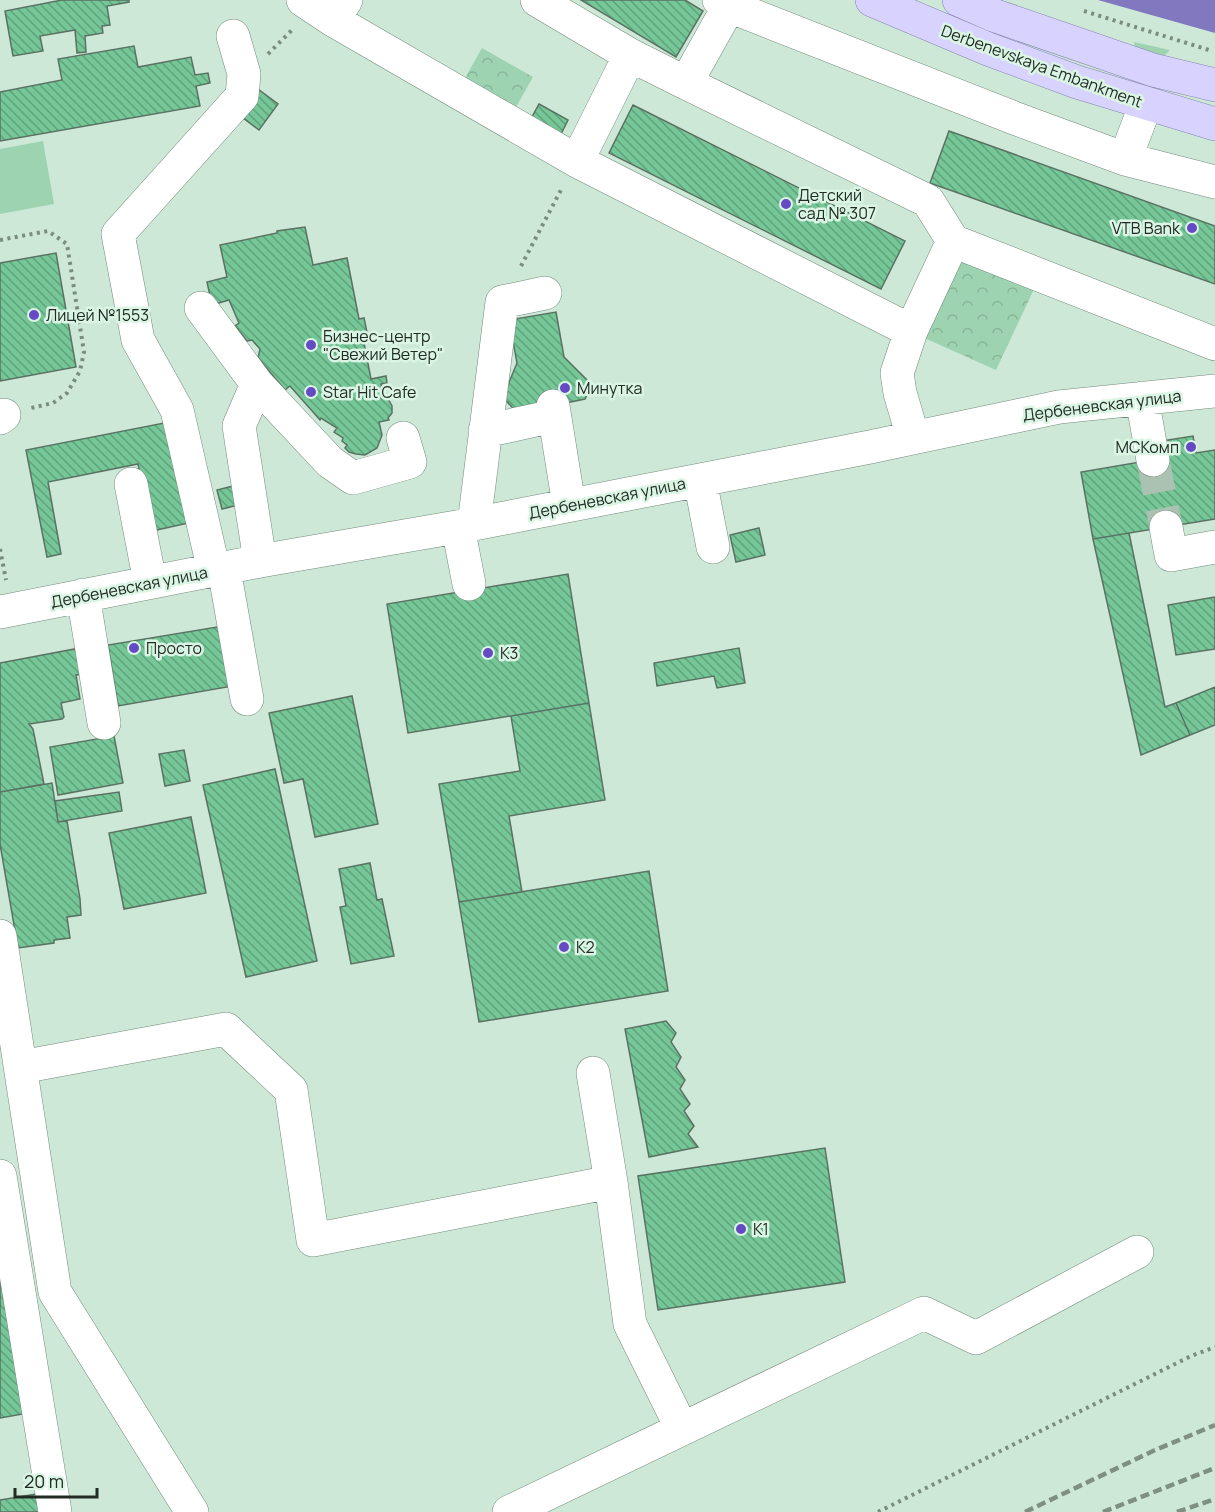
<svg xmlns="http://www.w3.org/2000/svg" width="1215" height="1512" font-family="Manrope,sans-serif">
<defs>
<pattern id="grass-tufts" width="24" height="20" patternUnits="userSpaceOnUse" patternTransform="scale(1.5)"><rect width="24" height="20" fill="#9dd3b1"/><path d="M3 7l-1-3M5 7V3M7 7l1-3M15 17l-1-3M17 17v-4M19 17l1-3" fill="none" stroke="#87b598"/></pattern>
<pattern id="forest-crowns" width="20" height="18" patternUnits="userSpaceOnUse" patternTransform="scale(1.5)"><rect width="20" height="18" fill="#9dd3b1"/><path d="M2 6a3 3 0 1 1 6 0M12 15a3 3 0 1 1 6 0" fill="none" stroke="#87b598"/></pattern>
<pattern id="building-back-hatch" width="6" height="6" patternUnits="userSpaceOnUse" patternTransform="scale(1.5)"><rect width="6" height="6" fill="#76c798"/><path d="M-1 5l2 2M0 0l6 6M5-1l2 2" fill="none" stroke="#60a27c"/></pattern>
</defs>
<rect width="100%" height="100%" fill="#cee8d7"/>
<!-- grass -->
<path fill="url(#grass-tufts)" d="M1134 42 1170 50 1160 60 1136 55Z"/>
<!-- forest -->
<path fill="url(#forest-crowns)" d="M482 48 533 77 515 109 464 80Z
M958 255 1035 287 996 370 922 337Z"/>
<!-- garden -->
<path fill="#9dd3b1" d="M43 141 54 204 0 214V149Z"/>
<!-- water -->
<path fill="#8178bf" d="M1098 0H1215V33Z"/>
<!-- building -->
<path fill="url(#building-back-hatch)" stroke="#5a7263" stroke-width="1.5" d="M62 0H129V2L107 6 110 25 102 26 103 33 85 36 86 52 77 53 75 30 40 36 43 51 13 56 5 11Z
M581 0H685L703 11 676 57Z
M134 46 138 67 191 57 195 75 208 73 210 83 196 86 200 106 0 141V92L62 80 58 59Z
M258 89 278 104 259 130 238 114Z
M539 104 568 120 557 142 527 126Z
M633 105 905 241 881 289 609 153Z
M949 131 1215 226V284L930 183Z
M305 227 313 265 347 258 359 319 364 318 368 337 363 338 371 379 386 376 387 383 381 384 384 398 388 399 392 406V413L388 418 389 420 379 422 382 435 377 448 365 455 356 454 349 452 345 448 347 445 342 441 343 438 334 432 337 428 321 418 320 420 290 386 285 390 258 358 260 349 252 340 247 341 235 326 239 323 229 300 212 305 207 282 227 277 220 245 277 233V231Z
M56 253 76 367 0 381V263Z
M556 312 564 357 592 385 585 399 517 413 503 397 517 363 509 320Z
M169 422 193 522 152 531 138 464 48 482 61 554 47 557 26 450Z
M1193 436 1196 453 1215 450V519L1093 539 1081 472 1164 458 1161 441Z
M237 485 242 504 222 509 217 490Z
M759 528 765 555 736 562 730 535Z
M1129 533 1165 707 1176 703 1190 735 1141 755 1093 539Z
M568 574 589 703 408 733 387 604Z
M1215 597V649L1176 655 1168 605Z
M223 626 233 686 118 706 108 645Z
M80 648 84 674 76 675 80 699 61 703 64 717 62 719 29 724 33 729 44 784 0 792V663Z
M739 648 745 683 717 688 714 676 657 686 654 663Z
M1215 687V725L1190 735 1176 703Z
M352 696 378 824 315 837 303 779 284 783 269 713Z
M589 703 605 800 509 816 522 892 459 902 439 784 520 771 511 716Z
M114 736 123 783 58 795 50 747Z
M184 750 190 781 165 786 159 754Z
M275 769 317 961 246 977 203 785Z
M52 783 58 822 67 821 80 899 81 915 67 917 70 938 54 940V943L18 948 0 844V792Z
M119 792 122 811 58 822 55 801Z
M191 817 206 893 124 909 109 833Z
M370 863 377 900 382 899 394 956 351 964 340 907 346 906 339 869Z
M649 871 668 991 479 1022 459 902Z
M666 1021 676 1033 671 1042 681 1057 676 1067 685 1080 680 1089 690 1104 684 1111 694 1126 688 1134 698 1147 649 1157 625 1029Z
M825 1148 845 1282 658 1310 638 1176Z
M0 1274 23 1414 0 1418Z
M42 1493 46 1512H0V1500Z"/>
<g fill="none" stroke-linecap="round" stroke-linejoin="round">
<!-- minor-tunnel -->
<path stroke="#abc2b3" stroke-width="33" stroke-dasharray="33 16" stroke-linecap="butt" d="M1153 460 1166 527"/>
<!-- minor casing -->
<g stroke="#728a7b" stroke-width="34">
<path id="minor" d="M303 0 333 20 346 0
M537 0 630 55 686 83 729 6
M719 0 729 6 1014 118 1125 159 1215 182
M333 20 577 161
M630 55 577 161 911 331
M686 83 928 201 953 241 911 331 897 373 900 393 913 437
M1125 159 1146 104
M953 241 1215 344
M201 308 257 384 239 426 260 561
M257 384 330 462 353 478 410 462 403 438
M1142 398 1153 460
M553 406 569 505
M0 418 4 415
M485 431 554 416
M700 480 713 547
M131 484 150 582
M474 524 502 302 545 293
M458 527 469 584
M1166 527 1171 555 1215 547
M224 569 247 699
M214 571 177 410 138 340 118 234 242 96 244 74 233 36
M83 595 104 723
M0 612 260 561 474 524 870 447 1059 407 1215 391
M0 936 55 1292 192 1512
M21 1067 226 1029 291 1090 313 1240 611 1182 593 1073
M0 1176 55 1512
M611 1182 630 1324 682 1429
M509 1512 924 1313 976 1338 1137 1252"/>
</g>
<!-- major casing -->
<g stroke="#8685b2" stroke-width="34">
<path id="major" d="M872 0 988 49 1077 82 1215 124
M959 0 993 15 1153 70 1215 85"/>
</g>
<!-- path -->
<path stroke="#7a8c80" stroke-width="4" stroke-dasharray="3 4.5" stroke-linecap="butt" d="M1084 11 1209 50
M268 54 292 30
M0 240 48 231 67 244 84 352 80 371 67 393 53 403 31 408
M521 266 562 188
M0 549 6 580
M878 1512 1191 1356 1215 1347"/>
<!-- minor -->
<use href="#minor" stroke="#fff" stroke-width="33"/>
<!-- major -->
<use href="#major" stroke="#d7d3fe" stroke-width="33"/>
<!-- rail -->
<path stroke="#7d9083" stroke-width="4.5" stroke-dasharray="9 4.5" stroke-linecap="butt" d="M1025 1512 1153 1451 1215 1425
M1103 1512 1215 1468
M1177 1512 1215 1499"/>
</g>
<!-- markers -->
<g fill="#654ac3" stroke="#dbf5e4" stroke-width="2">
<circle cx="786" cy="204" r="6"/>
<circle cx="1192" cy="228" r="6"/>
<circle cx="34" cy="315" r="6"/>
<circle cx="311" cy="345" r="6"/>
<circle cx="565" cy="388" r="6"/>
<circle cx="311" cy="392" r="6"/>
<circle cx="1191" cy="447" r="6"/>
<circle cx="134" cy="648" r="6"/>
<circle cx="488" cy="653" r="6"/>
<circle cx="564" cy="947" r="6"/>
<circle cx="741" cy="1229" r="6"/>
</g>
<g text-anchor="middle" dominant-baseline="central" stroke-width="5" stroke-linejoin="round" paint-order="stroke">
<!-- street labels -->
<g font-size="16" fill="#212b24" stroke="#dbf5e4">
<text transform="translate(1042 66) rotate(20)">Derbenevskaya Embankment</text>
<text transform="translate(1102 405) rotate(-7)">Дербеневская улица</text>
<text transform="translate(607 498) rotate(-11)">Дербеневская улица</text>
<text transform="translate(129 587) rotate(-11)">Дербеневская улица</text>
</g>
<!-- poi labels -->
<g font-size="16" fill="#212b24" stroke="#dbf5e4" text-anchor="start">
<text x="798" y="195">Детский<tspan x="798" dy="18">сад № 307</tspan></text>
<text x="1180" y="228" text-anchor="end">VTB Bank</text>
<text x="46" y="315">Лицей №1553</text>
<text x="323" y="336">Бизнес-центр<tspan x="323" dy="18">"Свежий Ветер"</tspan></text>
<text x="577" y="388">Минутка</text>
<text x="323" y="392">Star Hit Cafe</text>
<text x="1179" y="447" text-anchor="end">МСКомп</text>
<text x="146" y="648">Просто</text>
<text x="500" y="653">К3</text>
<text x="576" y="947">К2</text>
<text x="753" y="1229">К1</text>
</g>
</g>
<!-- scale -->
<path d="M15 1488v9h82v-9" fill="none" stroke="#212b24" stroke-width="3"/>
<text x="24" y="1488" font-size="18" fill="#212b24" stroke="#dbf5e4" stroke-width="4.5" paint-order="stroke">20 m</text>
</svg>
